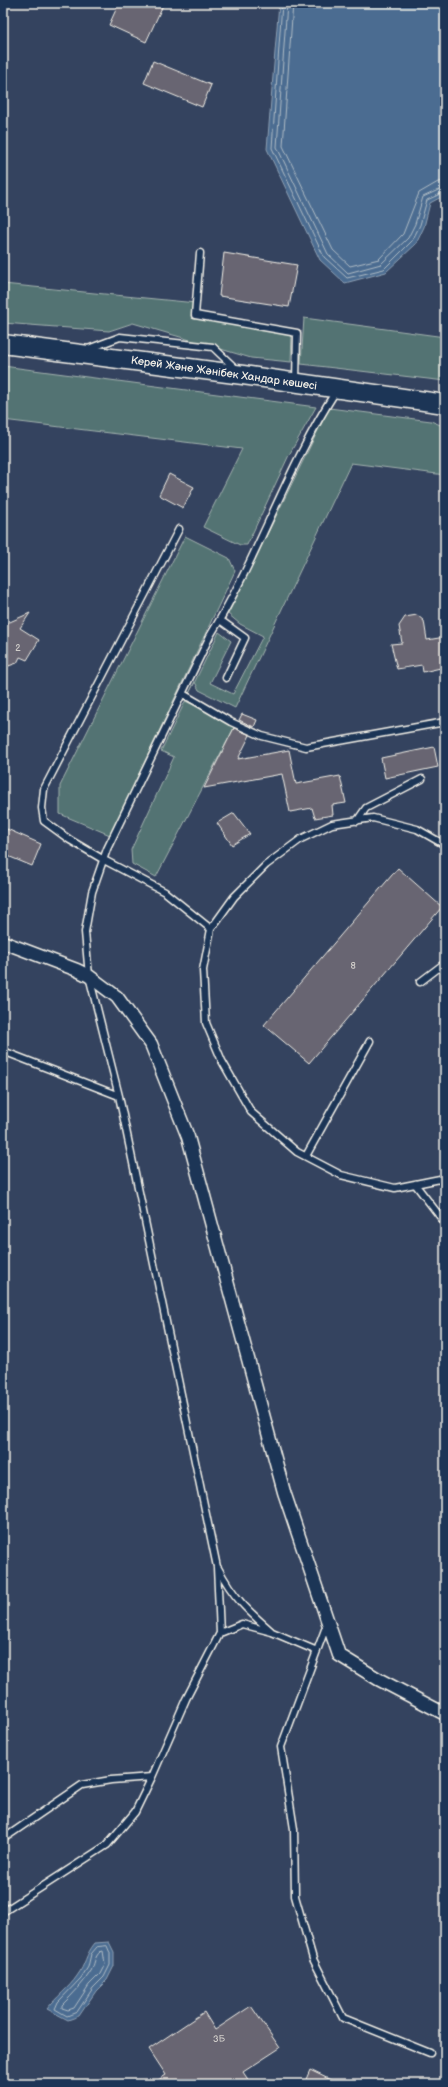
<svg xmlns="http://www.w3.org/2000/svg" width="448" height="2087" font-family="'Balsamiq Sans',sans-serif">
<rect width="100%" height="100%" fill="#34435f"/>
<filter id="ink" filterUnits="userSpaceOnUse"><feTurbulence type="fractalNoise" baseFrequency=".025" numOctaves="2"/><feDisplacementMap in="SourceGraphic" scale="8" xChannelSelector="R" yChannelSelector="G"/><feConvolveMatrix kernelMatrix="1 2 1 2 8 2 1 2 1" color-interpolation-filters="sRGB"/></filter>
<g filter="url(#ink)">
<!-- green -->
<path fill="#527373" stroke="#a3b2ae" d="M3 284 196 303 195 315 292 331 291 362 251 358 133 323 109 331 3 323Z
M304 318 445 337V381L301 364Z
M3 366 316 407 289 455 247 545H240L203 527 242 449 3 420Z
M329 408 431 421 445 427V475L351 463 235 708 199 690 195 682 185 701 236 724 156 877 132 864 131 850 174 757 161 751 219 632 231 641 210 683 233 694 263 636 240 624 228 614Z
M185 536 229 558 235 571 110 835 60 814V786Z"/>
<!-- water -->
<path fill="#4b6c91" stroke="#8fa1b4" d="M279 3H445V195L430 203 424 227 416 244 386 272 345 283 320 260 267 149Z
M109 1942 114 1952V1966L107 1980 96 1991 79 2016 68 2020 47 2009C56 1997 69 1988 77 1976 86 1964 85 1955 95 1943Z"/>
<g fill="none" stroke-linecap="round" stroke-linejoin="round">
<!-- shore -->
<path stroke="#b0bcc5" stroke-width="1" d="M282 3 272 148 324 257 347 278 384 269 412 241 420 225 427 200 445 192
M287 3 277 147 328 254 348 273 381 264 408 238 415 224 423 197 445 187
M293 3 283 146 333 250 350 266 379 259 403 234 419 193 438 182 445 181
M107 1946 110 1953V1965L104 1977 93 1988 77 2012 67 2016 55 2009 58 2002 81 1978 88 1967 91 1954 97 1947Z
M100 1952 103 1951 105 1964 100 1974 89 1985 74 2008 68 2010 62 2008V2005C73 1994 83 1984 91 1971 95 1964 94 1957 100 1952Z"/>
</g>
<!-- building -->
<path fill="#686572" stroke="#f4f1e8" d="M119 3H164L146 42 109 25Z
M153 61 211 85 202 107 144 83Z
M224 253 297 265 289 307 219 296Z
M169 474 194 487 183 508 159 495Z
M30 613 20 628 39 640 27 660 20 657 17 663 3 668V625Z
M417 615 424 621 427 640 445 637V667L423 672 422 665 397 669 391 644 402 643 399 626 405 617Z
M242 714 257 720 254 727 239 720Z
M234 728 250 735 238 759 289 750 296 784 340 776 346 803 332 805 333 815 315 818 312 808 290 812 282 774 204 788Z
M434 747 438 767 385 778 381 758Z
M234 813 250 834 232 845 217 823Z
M7 829 41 844 32 866 3 854V838Z
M398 868 442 907 309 1063 264 1025Z
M251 2006 280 2048 243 2072 251 2084H152L166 2075 149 2049 204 2012 215 2030Z
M310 2070 339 2084H304Z"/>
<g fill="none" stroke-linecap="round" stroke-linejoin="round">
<!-- lane casing -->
<g stroke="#f4f1e8" stroke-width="9">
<path id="lane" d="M3 9 5 3
M200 253 195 315 297 333 296 381
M88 349 120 337 213 347 237 370
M179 529 44 789 42 808 44 821 70 840 104 860 165 892 211 929
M220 620 245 638 226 678
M183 694 231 722 262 736 306 747 445 722
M357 821 366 808 422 779
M445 845 417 829 373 818 332 824 301 839 266 865 234 897 211 929 203 970 206 1023 222 1061 251 1112 297 1152 341 1175 395 1188 445 1178
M420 982 445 963
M3 1051 119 1096
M306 1156 370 1041
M415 1184 445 1223
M218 1568C233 1597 247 1610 271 1631
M327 1624 281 1747 294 1829 295 1896 313 1959 343 2018 430 2053
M220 1633 217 1567 119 1096 89 976 85 932 92 892 107 849 210 636C258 558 286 469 336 391
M3 1839 82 1785 111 1780 152 1777 186 1699 220 1633 242 1624 272 1632 317 1651
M3 1912 107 1845 135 1812 152 1777"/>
</g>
<!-- street casing -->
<g stroke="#f4f1e8" stroke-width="15">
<path id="street" d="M3 942 77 970 89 976 117 997 151 1044 188 1137 284 1492 339 1655 378 1679 445 1714"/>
</g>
<!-- secondary casing -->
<g stroke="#f4f1e8" stroke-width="21">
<path id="secondary" d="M3 344 243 375 445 404"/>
</g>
<!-- lane -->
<use href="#lane" stroke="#1d3557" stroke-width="6"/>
<!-- street -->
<use href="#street" stroke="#1d3557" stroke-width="12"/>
<!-- secondary -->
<use href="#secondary" stroke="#1d3557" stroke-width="18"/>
</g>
</g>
<g text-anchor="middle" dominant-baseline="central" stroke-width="3.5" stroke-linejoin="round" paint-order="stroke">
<!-- number labels -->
<g font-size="9" fill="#d1ceca">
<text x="18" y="648">2</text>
<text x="353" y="966">8</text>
<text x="219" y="2039">3Б</text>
</g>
<!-- street labels -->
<g font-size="11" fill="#f4f1e8" stroke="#1d3557">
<text transform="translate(224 373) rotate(8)">Керей Және Жәнібек Хандар көшесі</text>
</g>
</g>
<!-- margin -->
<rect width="448" height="2087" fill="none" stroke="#1d3557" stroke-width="16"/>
<rect x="8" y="8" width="432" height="2071" fill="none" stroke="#f4f1e8" stroke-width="1.5" filter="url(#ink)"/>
</svg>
